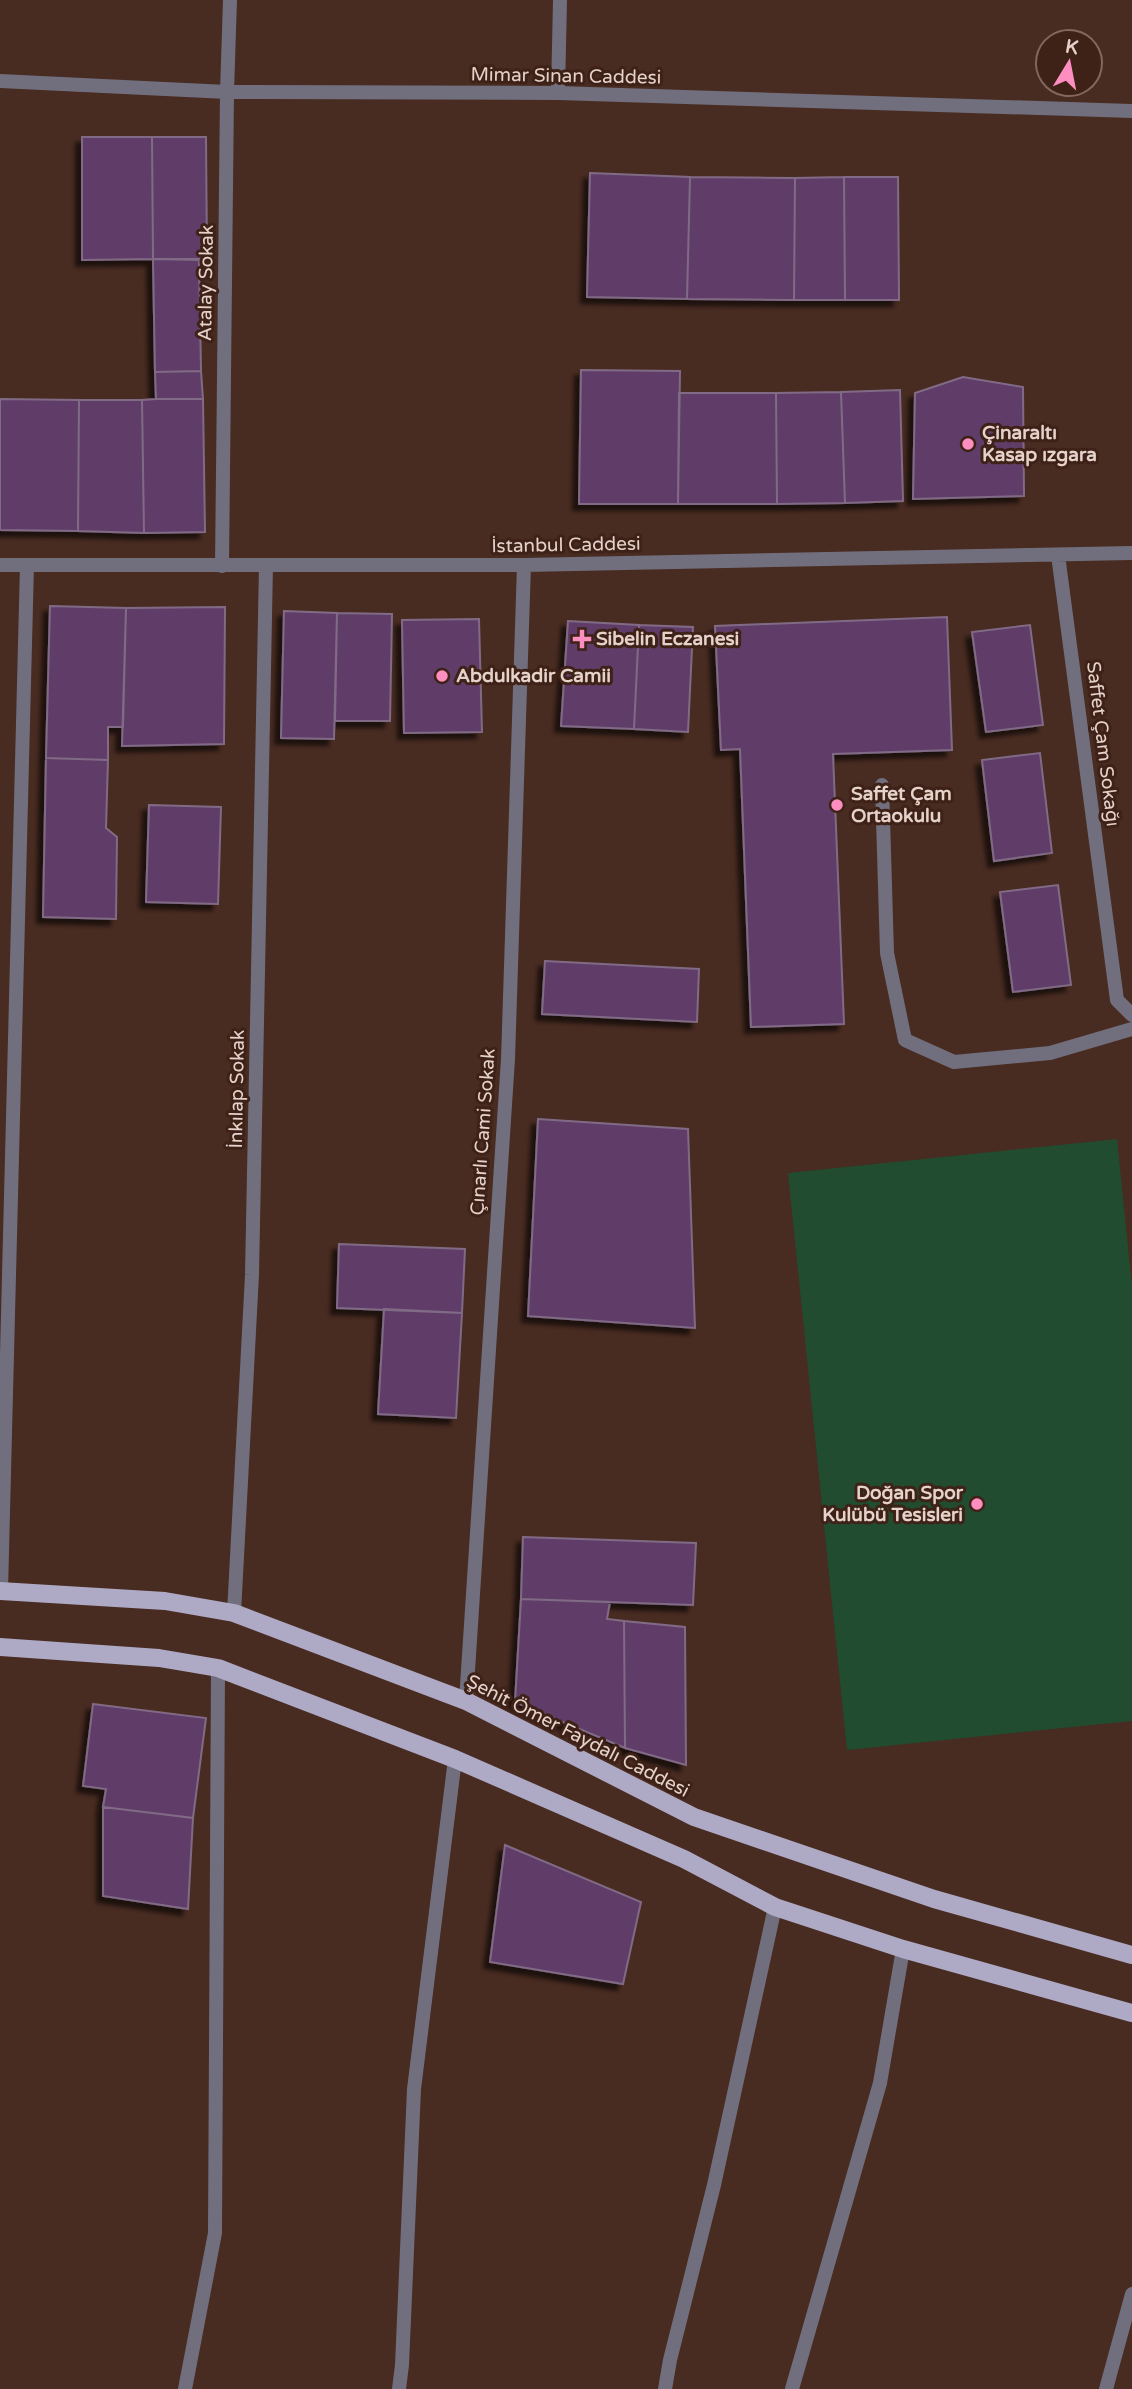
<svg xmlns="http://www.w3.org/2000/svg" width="1132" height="2389" font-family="'Varela Round',sans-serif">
<defs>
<filter id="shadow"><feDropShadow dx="-6" dy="6" stdDeviation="2" flood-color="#0009"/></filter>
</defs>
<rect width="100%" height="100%" fill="#482b21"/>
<!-- green -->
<path fill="#214c2f" d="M1117 1139 1132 1287V1721L847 1750 788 1173Z"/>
<!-- building -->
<path fill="#5f3d67" stroke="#816b86" stroke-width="2" filter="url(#shadow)" d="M82 137H152L153 259 82 260Z
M152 137H206L207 259H153Z
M590 173 690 177 687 299 587 297Z
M690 177 795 178 794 300 687 299Z
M844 177 845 300H794L795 178Z
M844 177H898L899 300H845Z
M153 259 199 260 201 371 155 372Z
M581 370 680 371 678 504H579Z
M201 371 203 399H156L155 372Z
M963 377 1023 387 1024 496 913 499 915 393Z
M900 390 903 501 845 503 841 392Z
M841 392 845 503 777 504 776 393Z
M679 393H776L777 504H678Z
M0 399 79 400 78 531 0 530Z
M156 399H203L205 532 144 533 142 400Z
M79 400H142L144 533 78 531Z
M50 606 126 608 123 727H108V760L46 758Z
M225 607 224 744 122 746 126 608Z
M284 611 337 613 334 739 281 738Z
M337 613 392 614 390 721H335Z
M947 617 952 750 833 754 844 1024 751 1027 740 749 721 750 715 626Z
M479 619 482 732 404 733 402 620Z
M568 621 639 625 634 729 561 726Z
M639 625 693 627 688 732 634 729Z
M1030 625 1043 725 986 732 972 632Z
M1040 753 1052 853 994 861 982 760Z
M46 758 108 760 106 828 117 837 116 919 43 917Z
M149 805 221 807 218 904 146 902Z
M1058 885 1071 985 1013 992 1000 892Z
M545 961 699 969 697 1022 542 1014Z
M538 1119 688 1129 695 1328 528 1316Z
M339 1244 465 1249 462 1313 337 1308Z
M384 1309 462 1313 456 1418 378 1414Z
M523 1537 696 1543 693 1605 521 1599Z
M521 1599 610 1602 607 1619 624 1621 625 1748 515 1702Z
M624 1621 685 1627 686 1765 625 1748Z
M93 1704 206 1718 193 1818 103 1807 106 1789 83 1786Z
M103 1807 193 1818 188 1909 103 1896Z
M505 1845 641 1902 623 1984 490 1962Z"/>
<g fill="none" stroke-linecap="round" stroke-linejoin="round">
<!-- lane -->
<path stroke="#716f7d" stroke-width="14" d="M882 785 887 953 905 1040 954 1062 1050 1053 1132 1029"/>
<!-- street -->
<path stroke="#716f7d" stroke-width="14" d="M0 81 227 92 558 93 1132 111
M558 93 560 0
M1058 555 1117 1000 1132 1015
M0 565H524L1132 553
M222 566 227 92 230 0
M1 1591 27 565
M234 1613 252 1275 266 566
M466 1701 508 1059 524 565
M185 2389 215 2233 218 1668
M399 2389 402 2365 414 2089 455 1759
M665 2389 670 2360 714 2185 775 1907
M792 2389 880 2083 903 1949
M1106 2389 1132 2294"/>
<!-- primary -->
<path stroke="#aea9c5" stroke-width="18" d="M0 1591 165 1601 234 1613 466 1701 694 1817 934 1899 1132 1955
M0 1647 159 1658 218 1668 455 1759 684 1859 775 1907 903 1949 1132 2013"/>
</g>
<!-- markers -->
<g fill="#fd8ec0" stroke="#3e2117" stroke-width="2.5">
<circle cx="968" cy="444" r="7"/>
<path d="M578.5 628.5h7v7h7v7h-7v7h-7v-7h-7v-7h7z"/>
<circle cx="442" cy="676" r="7"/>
<circle cx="837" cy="805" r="7"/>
<circle cx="977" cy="1504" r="7"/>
</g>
<g text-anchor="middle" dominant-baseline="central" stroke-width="6" stroke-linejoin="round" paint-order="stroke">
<!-- street labels -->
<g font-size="19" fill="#e5d2cb" stroke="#3e2117">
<text transform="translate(566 76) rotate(1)">Mimar Sinan Caddesi</text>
<text transform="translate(206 283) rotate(-89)">Atalay Sokak</text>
<text transform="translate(566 545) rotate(-1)">İstanbul Caddesi</text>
<text transform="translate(1103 744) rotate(83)">Saffet Çam Sokağı</text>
<text transform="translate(237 1089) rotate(-89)">İnkılap Sokak</text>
<text transform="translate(483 1132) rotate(-86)">Çınarlı Cami Sokak</text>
<text transform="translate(578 1736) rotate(27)">Şehit Ömer Faydalı Caddesi</text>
</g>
<!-- poi labels -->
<g font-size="19" font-weight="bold" fill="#e5d2cb" stroke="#3e2117" text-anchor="start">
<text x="982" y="433">Çinaraltı<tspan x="982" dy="22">Kasap ızgara</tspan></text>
<text x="596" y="639">Sibelin Eczanesi</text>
<text x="456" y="676">Abdulkadir Camii</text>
<text x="851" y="794">Saffet Çam<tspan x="851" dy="22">Ortaokulu</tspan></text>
<text x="963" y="1493" text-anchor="end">Doğan Spor<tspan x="963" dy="22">Kulübü Tesisleri</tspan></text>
</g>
</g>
<!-- north arrow -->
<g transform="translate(1069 63) rotate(10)"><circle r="33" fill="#3e2117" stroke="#81685f" stroke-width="2"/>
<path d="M0-5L12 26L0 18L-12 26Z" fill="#fd8ec0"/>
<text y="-10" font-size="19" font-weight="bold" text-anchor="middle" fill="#e5d2cb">K</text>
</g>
</svg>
